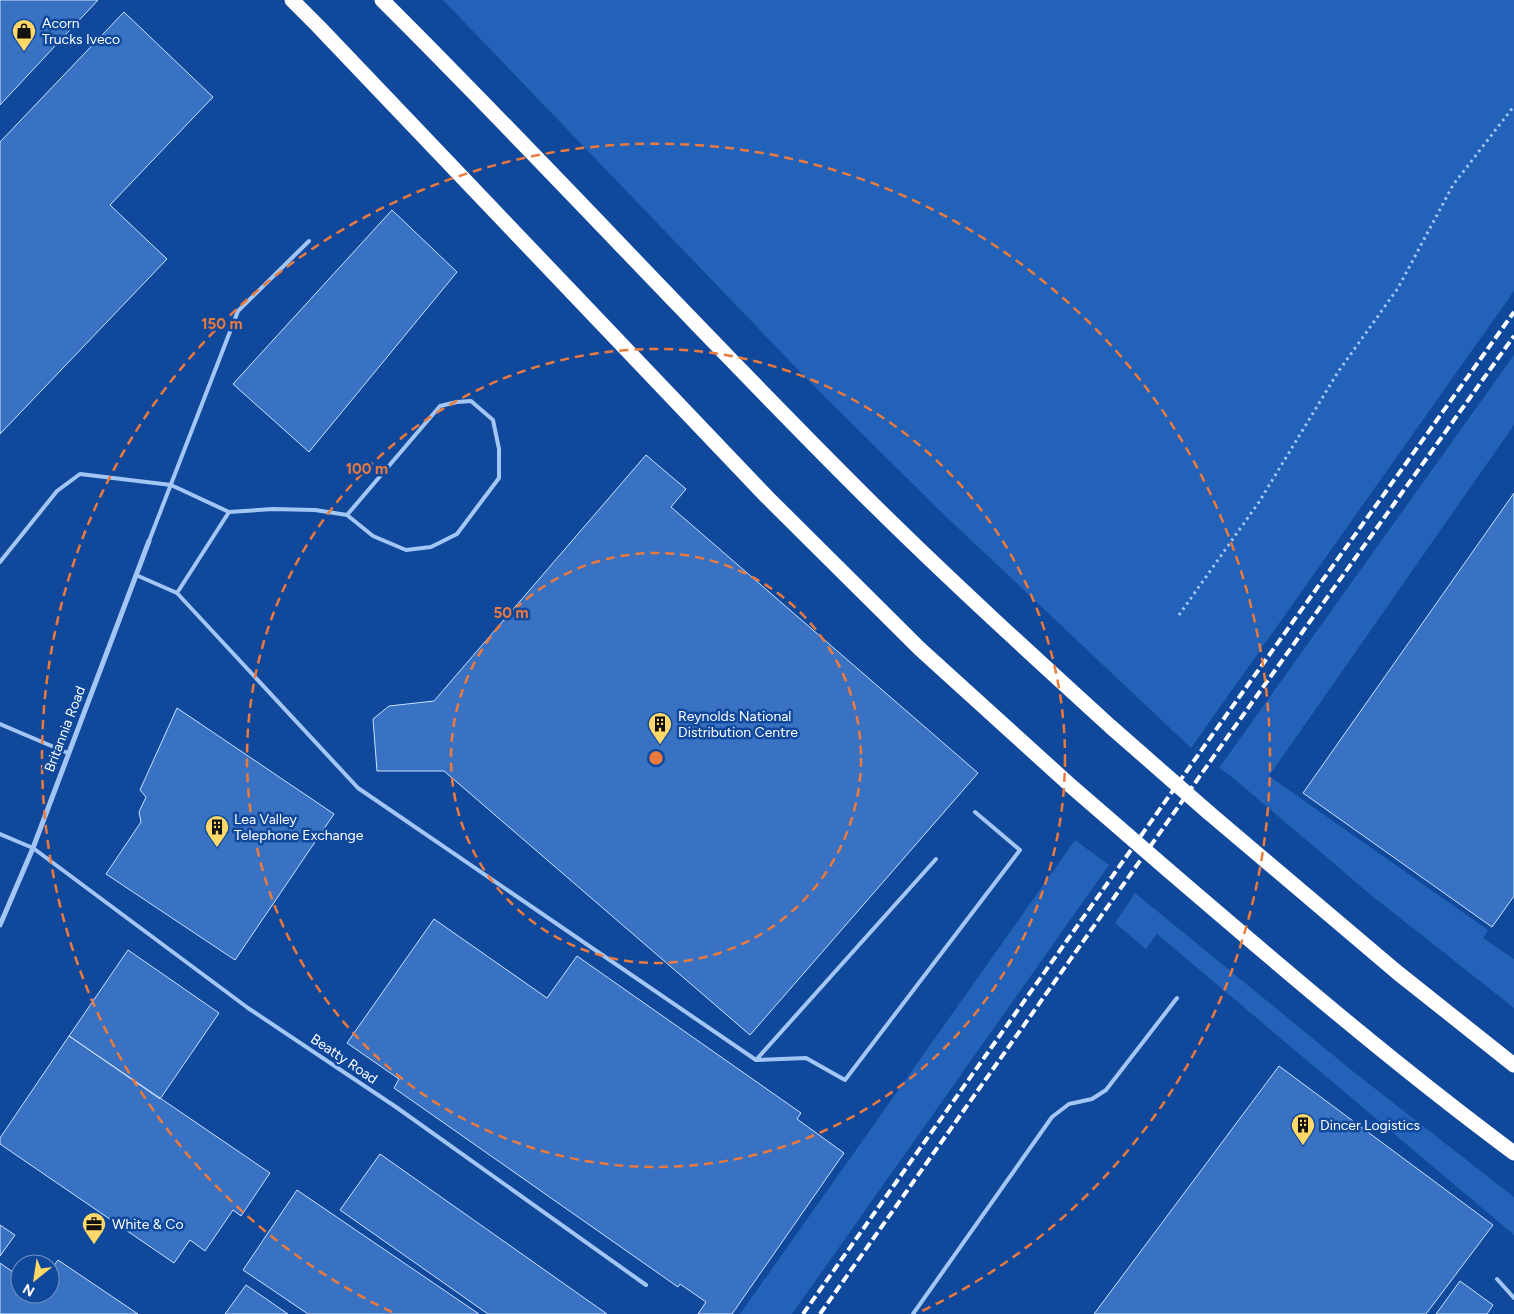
<svg xmlns="http://www.w3.org/2000/svg" width="1514" height="1314" font-family="Figtree,sans-serif">
<rect width="100%" height="100%" fill="#10489b"/>
<!-- green -->
<path fill="#2362b9" d="M443 0H1514V291L1191 748 939 510 806 378Z
M1514 355V425L1269 776 1488 930 1483 938 1514 959V1008L1371 895 1232 777 1219 768Z
M1075 840 1109 865 792 1314H740Z
M1135 893 1355 1073 1514 1197V1235L1157 934 1146 949 1115 923Z"/>
<!-- building -->
<path fill="#3972c2" stroke="#cce1fe" d="M0 0H98L0 105Z
M124 12 213 97 110 205 167 259 0 434V142Z
M392 210 457 272 309 452 233 384Z
M646 455 686 489 671 507 978 773 750 1035 444 771H377L373 719 389 706 434 701Z
M1514 493V896L1492 927 1303 793Z
M177 708 334 814 235 960 106 874 141 822 139 812 146 797 140 790Z
M434 919 547 998 577 956 801 1113 797 1119 844 1153 732 1314H698L706 1302 680 1284 678 1287 394 1088 399 1079 347 1043Z
M128 950 219 1013 160 1099 69 1036Z
M69 1036 270 1173 241 1216 233 1210 205 1251 190 1240 174 1263 0 1144V1138Z
M1279 1066 1493 1225 1426 1314H1094Z
M380 1154 607 1314H488L340 1210Z
M297 1190 479 1314H308L243 1270Z
M0 1225 15 1235 0 1256Z
M58 1260 138 1314H0V1263L20 1277V1294H50V1271Z
M1460 1281 1493 1305 1487 1314H1436Z
M246 1285 288 1314H225Z"/>
<g fill="none" stroke-linecap="round" stroke-linejoin="round">
<!-- path -->
<path stroke="#a3c6f5" stroke-width="3" stroke-dasharray="2.5 4" stroke-linecap="butt" d="M1179 615 1259 502 1338 372 1398 288 1453 185 1514 106"/>
<!-- service -->
<path stroke="#a3c6f5" stroke-width="4" d="M229 512 177 593 358 788 756 1060 806 1058 845 1080 1020 850 975 812
M149 541 238 311 309 241
M0 562 57 491 80 474 171 485 229 512 273 509 315 510 347 515 373 536 406 550 431 547 457 534 499 478V449L493 420 471 401 457 402 440 406 347 515
M136 575 177 593
M0 724 68 753
M0 834 33 848 248 1008 396 1107 646 1285
M756 1060 936 859
M1497 1279 1514 1298
M913 1314 1052 1117 1069 1104 1092 1099 1106 1090 1177 998"/>
<!-- minor -->
<path stroke="#a3c6f5" stroke-width="5" d="M0 925 33 848 149 541"/>
<!-- motorway -->
<path stroke="#fff" stroke-width="15" d="M292 0 318 26 767 497 920 649 1071 786
M382 0C550 167 709 342 877 508 953 583 1032 655 1111 727
M1208 812 1398 973 1514 1065
M1168 870C1281 967 1394 1064 1514 1153"/>
<!-- rail -->
<path stroke="#fff" stroke-width="4" stroke-dasharray="9 4" stroke-linecap="butt" d="M803 1314 1220 724 1514 312
M820 1314 1231 732 1514 336"/>
<!-- motorway-bridge -->
<path stroke="#fff" stroke-width="15" d="M1111 727 1208 812
M1071 786 1168 870"/>
</g>
<!-- distance rings -->
<g fill="none" stroke="#ed7a3d" stroke-width="2.5" stroke-dasharray="9 6">
<circle cx="656" cy="758" r="205"/>
<circle cx="656" cy="758" r="409"/>
<path d="M392 1312A614 614 0 1 1 920 1312"/>
</g>
<!-- icons -->
<defs>
<g id="shop-pin" transform="scale(1.25)"><path d="M0 17L-7.5 6A9.5 9.5 0 1 1 7.5 6Z" fill="#ffd867" stroke="#10489b"/><path d="M-5-2.5h2.3a2.7 3.5 0 0 1 5.4 0H5L5.5 6h-11ZM-1.5-2.5h3a1.5 2.3 0 0 0-3 0Z" fill="#111"/></g>
<g id="building-pin" transform="scale(1.25)"><path d="M0 17L-7.5 6A9.5 9.5 0 1 1 7.5 6Z" fill="#ffd867" stroke="#10489b"/><path d="M-4-6H4V6H1V3H-1V6H-4ZM-2.5-4.3h1.7v1.8h-1.7ZM.8-4.3h1.7v1.8H.8ZM-2.5-1h1.7V.8h-1.7ZM.8-1h1.7V.8H.8Z" fill="#111"/></g>
<g id="office-pin" transform="scale(1.25)"><path d="M0 17L-7.5 6A9.5 9.5 0 1 1 7.5 6Z" fill="#ffd867" stroke="#10489b"/><path d="M-6-3h4V-5.5h4V-3h4V5H-6ZM-1-4.5V-3h2v-1.5ZM-6 0V1H6V0Z" fill="#111"/></g>
</defs>
<g fill-rule="evenodd">
<use href="#shop-pin" x="24" y="31"/>
<use href="#building-pin" x="660" y="724"/>
<use href="#building-pin" x="217" y="827"/>
<use href="#building-pin" x="1303" y="1125"/>
<use href="#office-pin" x="94" y="1224"/>
</g>
<g text-anchor="middle" dominant-baseline="central" stroke-width="5" stroke-linejoin="round" paint-order="stroke">
<!-- poi labels -->
<g font-size="14" fill="#fff" stroke="#10489b" text-anchor="start">
<text x="42" y="23">Acorn<tspan x="42" dy="16">Trucks Iveco</tspan></text>
<text x="678" y="716">Reynolds National<tspan x="678" dy="16">Distribution Centre</tspan></text>
<text x="234" y="819">Lea Valley<tspan x="234" dy="16">Telephone Exchange</tspan></text>
<text x="1320" y="1125">Dincer Logistics</text>
<text x="112" y="1224">White &amp; Co</text>
</g>
<!-- street labels -->
<g font-size="14" fill="#fff" stroke="#10489b">
<text transform="translate(65 729) rotate(-69)">Britannia Road</text>
<text transform="translate(344 1059) rotate(34)">Beatty Road</text>
</g>
</g>
<circle cx="656" cy="758" r="8" fill="#ed7a3d" stroke="#10489b" stroke-width="2.5"/>
<g font-size="15" text-anchor="middle" font-weight="bold" fill="#ed7a3d" stroke="#10489b" stroke-width="5" stroke-linejoin="round" paint-order="stroke">
<text x="222" y="329">150 m</text>
<text x="367" y="474">100 m</text>
<text x="511" y="618">50 m</text>
</g>
<!-- north arrow -->
<g transform="translate(35 1279) rotate(210)"><circle r="24" fill="#10489b" stroke="#7091c3"/>
<path d="M0-4L9 19L0 12L-9 19Z" fill="#ffd867"/>
<text y="-8" font-size="14" font-weight="bold" text-anchor="middle" fill="#ffffff">N</text>
</g>
</svg>
